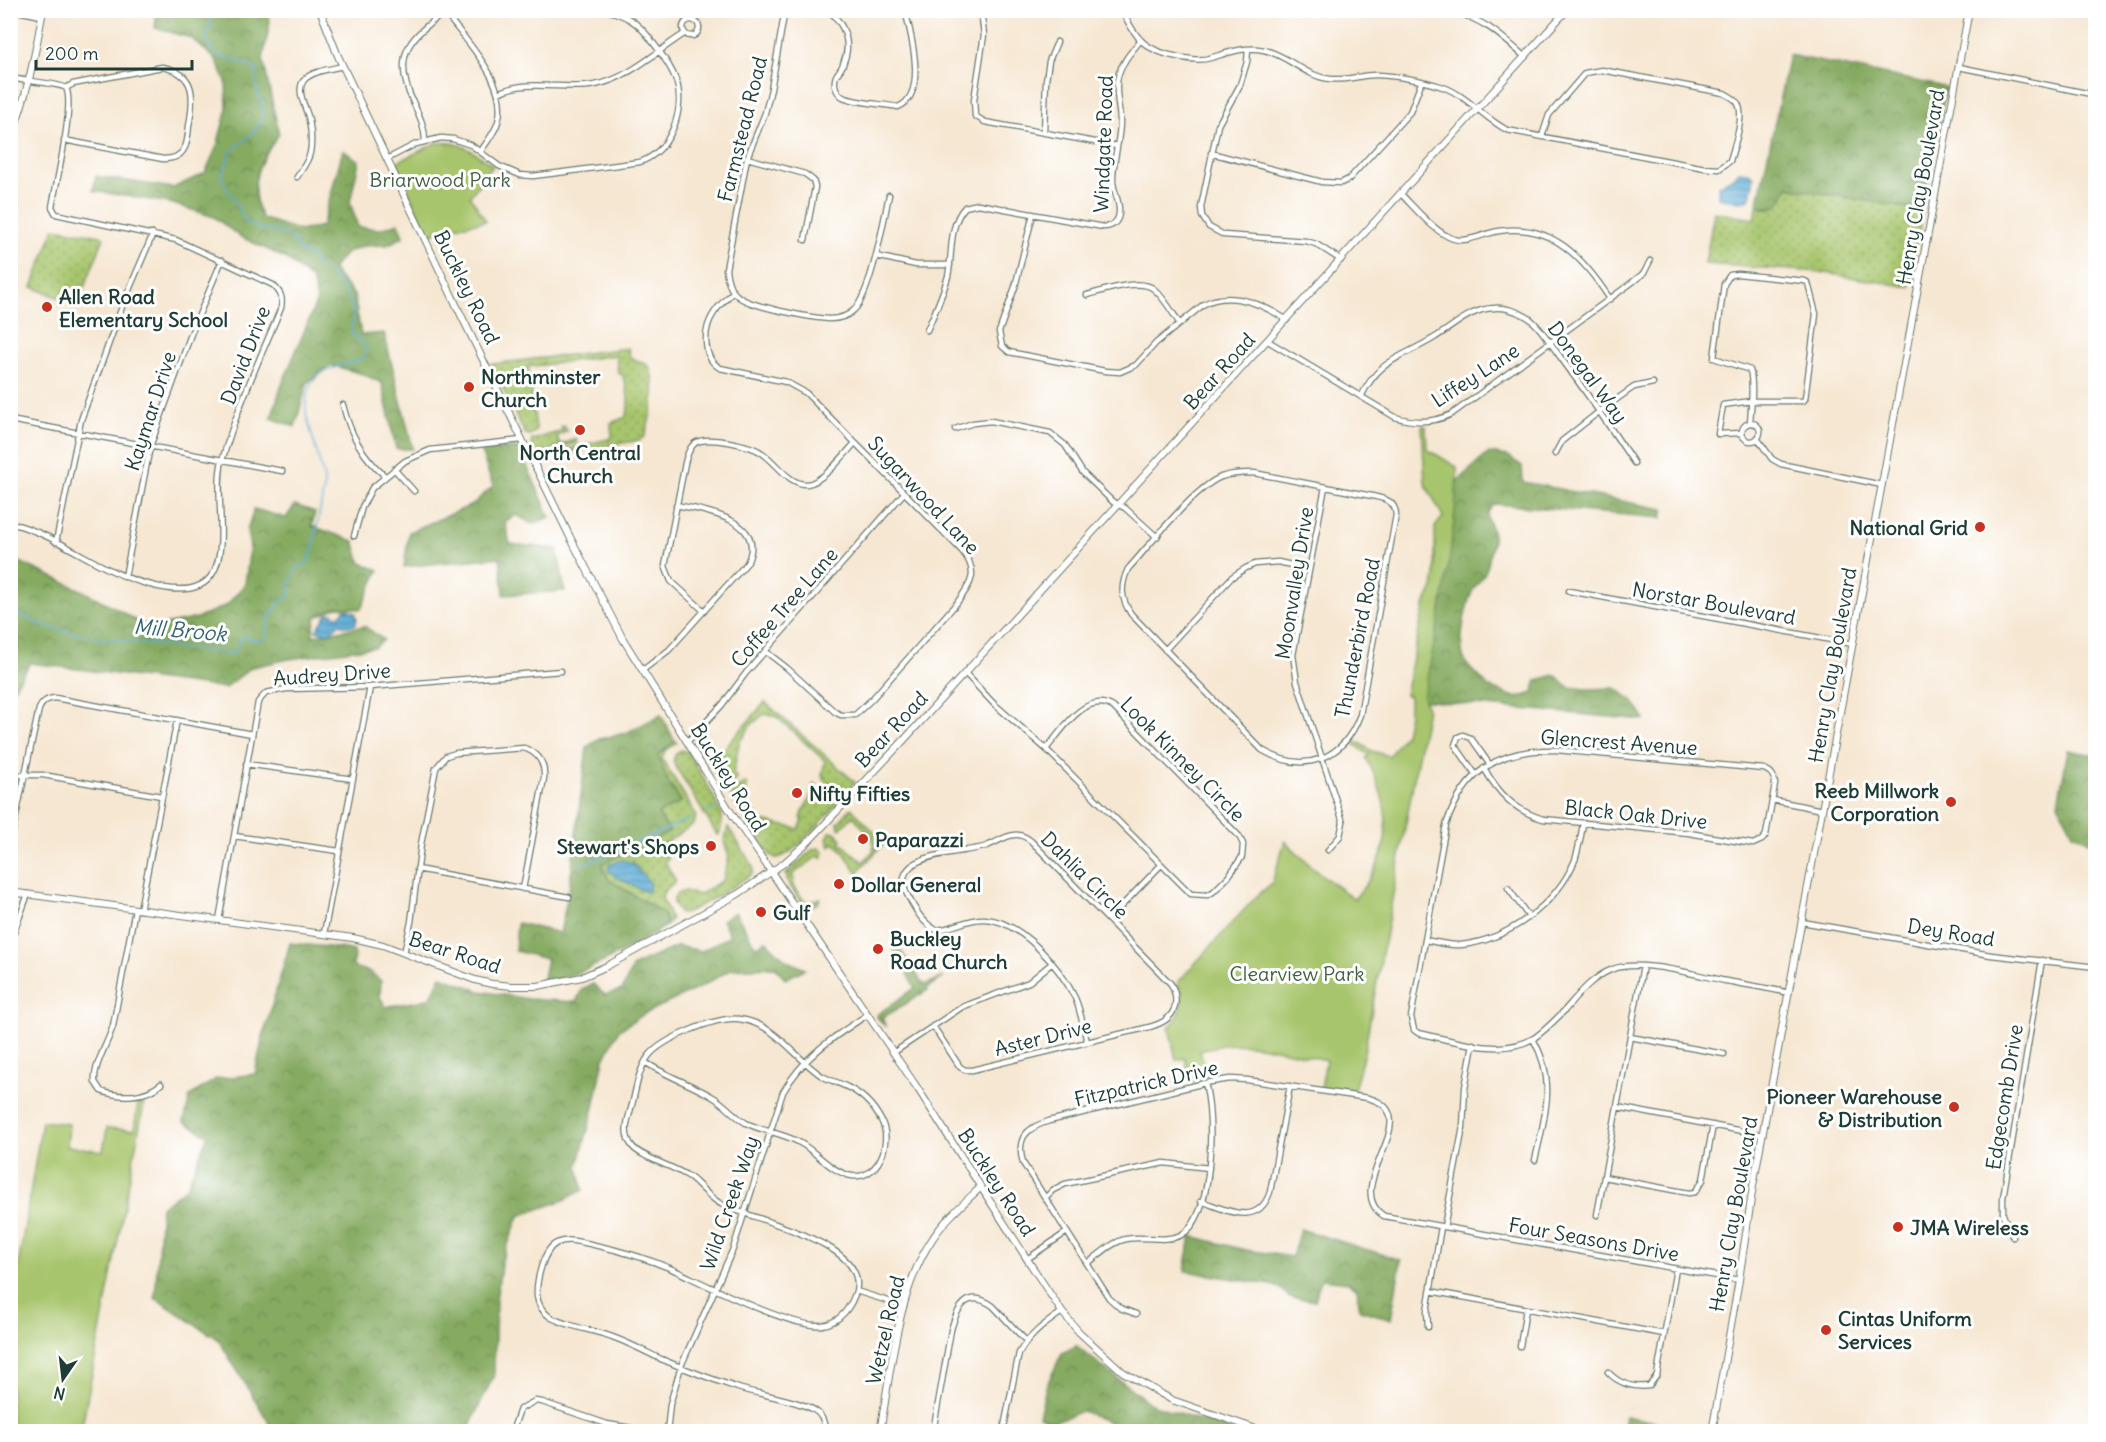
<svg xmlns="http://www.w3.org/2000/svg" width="2106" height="1442" font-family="Delius,sans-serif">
<defs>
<pattern id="grass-dots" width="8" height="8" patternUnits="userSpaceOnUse" patternTransform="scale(1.5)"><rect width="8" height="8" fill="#a7c56c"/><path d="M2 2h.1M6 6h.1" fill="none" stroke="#87a15a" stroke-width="1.8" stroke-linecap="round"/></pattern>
<pattern id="forest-crowns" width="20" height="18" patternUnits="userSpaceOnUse" patternTransform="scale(1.5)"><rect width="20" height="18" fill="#85aa60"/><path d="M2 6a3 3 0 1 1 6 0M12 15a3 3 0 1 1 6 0" fill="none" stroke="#6c8c50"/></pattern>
<pattern id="water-rules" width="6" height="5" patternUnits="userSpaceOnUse" patternTransform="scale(1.5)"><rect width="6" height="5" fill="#5bacd6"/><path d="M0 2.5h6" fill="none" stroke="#4b8dae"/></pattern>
</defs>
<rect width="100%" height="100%" fill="#fff"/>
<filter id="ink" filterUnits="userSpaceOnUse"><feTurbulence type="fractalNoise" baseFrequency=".0167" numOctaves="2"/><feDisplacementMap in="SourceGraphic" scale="12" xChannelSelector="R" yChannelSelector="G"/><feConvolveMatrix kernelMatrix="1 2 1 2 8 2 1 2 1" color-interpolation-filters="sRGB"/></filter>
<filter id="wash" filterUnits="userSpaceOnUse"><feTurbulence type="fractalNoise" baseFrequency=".008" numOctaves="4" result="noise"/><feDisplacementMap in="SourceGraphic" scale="24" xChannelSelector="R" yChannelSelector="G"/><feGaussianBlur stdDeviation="1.35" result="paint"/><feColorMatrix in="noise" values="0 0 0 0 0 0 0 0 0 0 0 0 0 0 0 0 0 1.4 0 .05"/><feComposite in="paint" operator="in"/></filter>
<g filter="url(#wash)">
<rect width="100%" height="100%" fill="#f6e7d2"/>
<!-- grass -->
<path fill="url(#grass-dots)" stroke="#638150" stroke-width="1.5" fill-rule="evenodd" d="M1788 187 1923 211 1910 287 1819 272 1705 264 1714 212 1754 219 1757 207 1771 209Z
M55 228 101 236 104 238 78 303 75 304 32 287Z
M628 348 630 357 649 366C658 390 652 412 645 436L640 440 537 458 540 456 612 438 611 423 626 417C631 405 627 386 622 374H618L616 355 528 367 536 428V431L530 435 525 434 491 364Z
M564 426 567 431 557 437 560 445 576 439 577 443 545 451H534L531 443 532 440 562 431 561 427Z
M765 702 855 782 844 797 823 779 822 775 825 761 777 717 764 714 750 726 743 738 740 739 733 774 736 776V780L728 785 722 784 710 765Z
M675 741 677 743 665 751 662 759 696 815 694 824 661 846 668 859 665 862 676 881 664 891 662 898 671 919 667 925 663 913 609 880 601 864 669 832 658 814 681 801 667 780 658 755ZM622 860 630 863 650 883 648 893 617 877 610 871 609 865Z
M681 750 688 752 709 787 722 814V823L719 835H717L673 762 675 755Z
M745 783 747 786 744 802 748 803 749 809 757 815V820L799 829 803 820 801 818C804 806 808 804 810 797 812 792 812 787 814 783L837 805C824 818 793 857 776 858L770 855 731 797 732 791Z
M851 808 885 843 859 870 861 879 843 851 834 843 830 847 827 839 830 832H835L842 839 840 842 863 862 875 849 873 847 875 844 873 842 874 840 853 816 840 829 839 828 838 823Z
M728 827 753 866V873L722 894 684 914H680L673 903 676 894 685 891 699 895 723 880 729 857 724 842Z
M819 848 824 852 822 859 818 856 792 875 794 879 793 885 804 901 810 902 820 898 818 903 808 908 804 906 788 883 786 874 813 849Z"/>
<!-- forest -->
<path fill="url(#forest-crowns)" stroke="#52744a" stroke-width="1.5" d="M157 11H266L270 21 263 59 279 134C259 163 246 183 262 218L300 231 322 226 343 150 359 161 350 202 358 227 380 229 399 223 403 237 387 245 364 246 347 252 332 269 354 295 361 335 384 333 413 449H396L382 383 363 374 331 365 307 383 295 427 271 418 281 387 317 300 312 280 285 258 239 236 214 217 170 203 93 191 96 176 173 188 205 173 217 146 227 109 226 81 215 59 191 38 155 28Z
M1789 55 1946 87 1923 211 1788 187C1779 205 1779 210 1757 207Z
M519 448 550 517 532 524 517 515 505 521 510 544 557 549 565 591 504 595 500 557 404 567 409 532 472 505 493 486 480 449Z
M1489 453 1507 456 1522 466 1523 482 1664 509 1662 518 1495 504C1479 518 1493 522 1493 537 1493 544 1490 553 1489 560 1486 577 1479 578 1472 592 1466 604 1460 637 1462 651 1465 671 1479 672 1488 687L1517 698 1533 693 1537 680 1555 675 1569 687 1586 689 1615 688 1633 701 1645 720 1419 700 1457 481Z
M295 505 315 512 312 526 354 541 361 563 379 570 361 609 337 607 316 617 312 636 364 626 384 640 375 647 289 659 252 667 225 688 30 663 14 688 11 687V558L79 589 114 607 141 624 164 625 198 618 227 605 245 584 250 547 247 530 254 509 286 518Z
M661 715 675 741 658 755 667 780 681 802 658 814 670 832 602 864 609 880 663 913 667 925C628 948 588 976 542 982L547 959 515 951 517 923 560 933 569 890 587 747 599 739 626 733Z
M2068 750 2095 755V845L2073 833 2058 803Z
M735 912 756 947 766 941 786 960 805 969 785 979 776 967 731 969 699 988 644 1014 619 1030 604 1059 594 1107 578 1166 583 1190 564 1200 519 1216 502 1260 496 1300 494 1375 471 1423 469 1431H270L268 1421 218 1339 155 1298 161 1207 187 1187 208 1135 184 1122 190 1096 216 1079 255 1074 262 1040 290 943 346 949 354 951 353 967 370 972 381 981 380 997 386 1007C401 1003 416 1003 430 998L441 976 480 991 528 999 576 1002 582 989 593 984 605 995 622 990 633 966 678 946 702 951 730 936 722 920Z
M895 942 924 985 944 977 927 988 928 990 882 1018 886 1027 877 1017 878 1014 915 988 892 946Z
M1300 1229 1401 1260 1391 1319 1360 1310 1357 1289 1348 1282 1322 1279 1318 1288 1315 1301 1289 1297 1280 1288 1271 1285 1185 1271 1191 1236 1246 1250 1292 1257Z
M1076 1346 1151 1404 1234 1431H1125L1116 1425 1082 1411 1053 1422 1039 1416 1046 1387 1062 1353Z
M1625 1416 1697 1431H1622Z"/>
<!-- park -->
<path fill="#a7c56c" stroke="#638150" stroke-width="1.5" d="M436 143C460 140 475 152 493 166L470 196 486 221 450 228 429 235 395 163Z
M1422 426H1426L1427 449 1457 467C1456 546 1439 620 1423 697L1427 708 1364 1053 1353 1093 1321 1088 1326 1060C1295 1054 1253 1041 1223 1045 1216 1046 1208 1049 1200 1051L1208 1079 1191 1083 1185 1058 1176 1060 1169 1027C1182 1016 1186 998 1177 983L1256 897 1272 883 1285 841 1314 869 1354 899C1395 854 1394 810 1366 758L1369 755 1351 742 1353 739 1372 751 1389 756 1405 734 1409 714V696L1405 695 1424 607 1433 588 1435 575V527L1443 517 1425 483Z
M138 1103 144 1104 81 1431H11V1309L42 1121 69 1124 67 1146 103 1151 107 1128 134 1130Z"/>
<!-- water -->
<path fill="url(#water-rules)" stroke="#3d7485" stroke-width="1.5" d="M1739 171 1749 172 1754 177 1750 197 1747 201 1739 202 1718 197V186L1735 176Z
M345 609 355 612 357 619 355 625 347 626 339 624 329 633 316 631 327 614 332 613 338 617Z
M622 860 632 863 650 883 648 893 616 877 608 869 609 865Z"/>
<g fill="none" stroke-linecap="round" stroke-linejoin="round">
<!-- stream -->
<path stroke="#5bacd6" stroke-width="1.5" d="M501 382 528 378
M10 606 18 614 48 627 91 637 231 654 236 651 240 639 245 637 258 641 263 640 266 635 270 616 282 600 290 596 289 585 298 567 305 565 312 554 324 488V478L306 414C303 370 329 370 363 359L367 348 351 332 354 315 350 301 341 285 331 275 317 265 312 257 299 250 291 238 285 234 259 228 246 222 221 177 231 152 251 135 260 123 264 113 256 84 258 73C247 56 223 68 206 42L213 10
M706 812 715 809
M580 865 598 859 690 819"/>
</g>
</g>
<g filter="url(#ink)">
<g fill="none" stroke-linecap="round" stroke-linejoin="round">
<!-- street casing -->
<g stroke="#6a786b" stroke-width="7">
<path id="street" d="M12 10 42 16
M443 10C465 41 514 86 496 127 492 136 486 143 481 151
M785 10 771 89 765 113 747 158 726 269C727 280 730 291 739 297 752 307 812 318 829 319 838 319 848 316 854 310 871 294 884 219 889 195
M828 10C845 24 852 44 843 64 842 69 838 72 836 76 833 84 836 93 843 97 857 103 883 104 898 107 928 96 911 34 905 10
M981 10 984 35 974 100 975 116 985 122 1117 146
M1122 10C1136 40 1146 51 1178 57 1189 59 1200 61 1210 58 1228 53 1244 46 1264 50 1288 55 1304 76 1330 79 1346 81 1360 75 1375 75 1394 75 1425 81 1443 87 1466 95 1484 118 1507 130L1705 168 1719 169 1730 161C1734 146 1746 115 1737 102 1734 98 1729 96 1724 93L1602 70 1585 73 1549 115 1542 136
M1449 10C1486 21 1497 32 1525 57
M906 15 925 10
M1125 17 1137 10
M683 28a8 8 0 1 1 16 0a8 8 0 1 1-16 0Z
M1248 49 1247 62 1240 85 1218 125 1201 207 1202 216 1209 227 1224 235 1306 241 1316 244 1341 260
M1959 67 2096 95
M10 78C23 81 59 83 66 88
M498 93C528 78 564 91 595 85 628 79 657 51 684 34
M1044 132 1046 80 1049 61 1057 42
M64 140 163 159C171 159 180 157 184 149 188 143 188 133 189 126 194 98 197 73 162 67L73 84 66 88
M425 141C425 126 419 115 413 102 391 54 410 36 449 10
M1211 153 1322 182 1341 183 1349 179 1410 112 1421 83
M747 158 805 174 813 180 815 187 805 240
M387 159 416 144 441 138 453 139 471 145 499 166 520 175 533 176 557 173 640 162C671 151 686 109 676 80 670 64 648 33 635 23 627 16 616 13 606 10
M297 177C302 169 308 162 310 153 312 143 311 130 309 120 307 109 295 91 304 80 312 71 331 69 343 66
M1401 194C1414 207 1436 234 1454 239 1469 243 1484 233 1499 231 1552 222 1584 259 1610 299
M1033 214 1015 287 999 332 1002 346 1009 352 1105 371 1120 372 1136 365 1156 343 1204 304C1231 290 1264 305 1287 320
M876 256 916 265H950
M733 292C726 299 719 305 714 313 703 329 702 358 720 368L786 382 806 393 962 551C980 573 971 584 956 604L872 699 855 715H841L835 712 787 668 765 651
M1087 295C1104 291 1141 277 1155 290 1165 299 1172 312 1180 324
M927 330C935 312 943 295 948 276 953 254 948 225 965 207L978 204 1103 227C1110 227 1115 225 1118 218 1122 206 1114 193 1113 182 1112 162 1120 142 1120 122 1120 106 1114 92 1118 76 1122 62 1131 52 1140 41
M1268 341 1395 417C1414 423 1433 423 1452 414L1630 284 1644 273 1650 261
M1361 397C1379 359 1401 358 1434 338 1454 326 1470 309 1494 308 1506 307 1519 312 1529 318 1542 328 1551 345 1561 358 1586 392 1610 427 1634 463
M343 405C350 434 362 456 385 476
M10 420 282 471
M1742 432a9 9 0 1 1 18 0a9 9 0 1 1-18 0Z
M955 429 973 423 991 421 1050 433 1065 445 1083 473 1113 502 1125 508 1157 537
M1742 433 1718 434 1723 405 1751 401H1803L1805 399 1816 314 1808 283 1805 281 1738 274 1730 275 1724 284 1714 358 1750 370C1754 387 1751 406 1750 423
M1757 438 1772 459 1781 464 1882 485
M1555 454 1562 441 1600 411 1634 387 1653 383
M394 469 414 491
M1254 473 1372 496C1385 499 1395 500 1396 515L1360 715C1343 760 1304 775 1262 750L1131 614C1121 599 1120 586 1128 569 1149 546 1195 487 1221 477 1232 473 1243 473 1254 473Z
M1325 487 1293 655 1297 682 1343 822 1340 836 1328 850
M10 523C59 535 98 571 147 584 168 590 200 596 213 573 229 546 214 492 222 461 237 408 260 358 281 308 283 297 281 293 273 285L176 240 56 214 52 207C56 184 75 104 66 88
M354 536 362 507 372 488 405 461 430 450 522 440
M56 542 81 420 123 304 153 234
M125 577 150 447 191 334 222 260
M1569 591 1853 644
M704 611 671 581 665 566 685 463C687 455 689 448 695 443 707 435 751 445 762 453 775 461 789 485 807 484 822 483 845 454 855 443
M1165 650 1232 577 1246 568 1255 564 1278 562 1309 569
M643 670 669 650 747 563C768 520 704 510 676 505
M965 673 993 703 1046 749 1191 894 1207 895 1213 892 1228 877 1242 857 1243 844 1239 836 1113 707C1085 690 1062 731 1046 749
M688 741 722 705 746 673 904 493
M246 764 353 779
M1484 768C1498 793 1515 811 1543 819L1689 833 1753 844 1762 840 1766 835 1775 784C1774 776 1772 772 1764 769L1556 750C1499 749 1465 770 1446 825L1411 1017 1414 1030 1418 1033C1453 1040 1501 1058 1534 1038 1546 1030 1555 1020 1565 1010 1579 994 1592 977 1613 969 1642 959 1696 975 1726 981 1747 985 1768 988 1789 993
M10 775H43L161 796
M1476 775 1455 745 1458 737 1463 735 1471 738 1490 765
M1773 800 1822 810
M234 836 339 851
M10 844 39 709C43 701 47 699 55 698L252 734
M417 869 569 897
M1508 888 1529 917
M135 909 113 1026C108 1043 93 1066 95 1082L101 1091C120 1098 145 1098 161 1084
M140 910 177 720
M219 920 258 702 266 693 286 689 370 687 561 671
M1108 920 1161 865
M1802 922 1991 955 2096 967
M324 934 370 687
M1425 940C1437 942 1449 946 1461 945 1508 940 1557 904 1575 860 1579 848 1581 836 1583 824
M10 943 28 894
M404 953 411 922 421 844 436 768 446 756 456 753 524 748C539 753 545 763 544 778L523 889
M933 1026 960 1067 965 1070H972C1020 1058 1068 1047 1116 1035 1129 1031 1158 1028 1168 1018 1178 1009 1177 995 1171 984L1031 841C1026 837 1021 834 1014 835 1004 836 994 844 984 847 960 854 883 852 909 898 916 911 923 923 936 930 953 929 967 918 985 919 1021 921 1060 967 1075 998 1081 1011 1083 1027 1087 1042
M1630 1037 1724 1054
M1533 1039C1557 1081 1545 1116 1535 1160
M893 1053 962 1007 1029 982 1051 964
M645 1062C666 1076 691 1084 713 1097 725 1104 734 1116 746 1123 764 1132 785 1133 802 1144 817 1153 833 1173 852 1176 867 1178 878 1167 883 1153 886 1141 887 1132 881 1120 873 1105 861 1093 845 1086 837 1082 829 1080 822 1076 792 1056 777 1024 739 1019 717 1016 661 1039 648 1057 638 1071 636 1090 632 1105 628 1119 622 1133 632 1146 641 1158 675 1166 691 1178 702 1187 710 1199 723 1205 754 1220 869 1243 856 1291 851 1307 840 1323 822 1325 792 1329 703 1283 672 1269 646 1258 618 1250 590 1244 580 1242 568 1238 557 1243 543 1249 536 1282 537 1296 538 1305 543 1312 550 1317 568 1327 595 1330 615 1338 631 1344 646 1352 661 1359 687 1370 714 1380 741 1389 759 1394 801 1401 814 1410 823 1415 824 1423 826 1432
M1617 1107 1763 1135
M1604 1177 1689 1193 1695 1192 1703 1180 1713 1125
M1045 1198 1053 1190 1065 1184 1164 1163 1209 1168
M1201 1201C1227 1210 1258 1228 1270 1192L1290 1086
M1597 1215 1643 966
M1444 1227 1463 1127 1465 1088 1473 1044
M2013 1237 2003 1215V1198L2042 960
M1027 1259 1067 1232
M1088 1263C1099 1255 1112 1242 1126 1239 1144 1235 1165 1243 1181 1235 1215 1218 1214 1115 1205 1083
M856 1291 904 1306
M1430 1291 1664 1334
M1136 1314 1120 1308 1109 1298 1023 1163C1016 1138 1026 1128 1049 1121L1205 1083 1230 1079 1247 1080 1368 1098C1431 1114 1338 1187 1384 1216L1739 1280
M1428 1327 1427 1311 1441 1227
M1520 1346 1526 1309
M1608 1372C1618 1383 1633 1388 1649 1386L1657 1375 1676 1269
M512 1432 520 1409 535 1401 542 1402 607 1424 655 1432
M667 1432 670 1404 681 1366 733 1249 783 1092C804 1056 832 1038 867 1015
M933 1432 951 1330C957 1307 968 1288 993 1306L1026 1341
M1003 1432 1019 1353C1030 1334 1045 1324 1062 1312"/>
</g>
<!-- secondary casing -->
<g stroke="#6a786b" stroke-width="8">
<path id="secondary" d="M320 10 338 56 461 315 570 537 623 639 732 814 918 1089 1027 1259 1062 1312 1079 1332 1123 1372 1172 1400 1265 1432
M10 139C27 97 35 55 43 10
M10 892 353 938 383 945 475 980 492 984 512 986H538L582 977 607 966 738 894 784 863 809 841 904 740 1567 10
M880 1432C891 1371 897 1293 931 1241 944 1220 963 1204 981 1187
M1712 1432 1739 1280 1753 1186 1969 10"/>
</g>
<!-- street -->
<use href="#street" stroke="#fff" stroke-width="4.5"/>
<!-- secondary -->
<use href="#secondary" stroke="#fff" stroke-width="6"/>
<!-- rail -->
<path stroke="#1f3d34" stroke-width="1.5" d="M2089 10 2096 12"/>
</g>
</g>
<!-- markers -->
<g fill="#c8321e" stroke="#fff" stroke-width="2">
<circle cx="47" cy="307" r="6"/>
<circle cx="469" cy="387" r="6"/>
<circle cx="580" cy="430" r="6"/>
<circle cx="1980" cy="527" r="6"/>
<circle cx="797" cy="793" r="6"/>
<circle cx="1951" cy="802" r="6"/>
<circle cx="863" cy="839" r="6"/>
<circle cx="711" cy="846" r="6"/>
<circle cx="839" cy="884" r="6"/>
<circle cx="761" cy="912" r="6"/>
<circle cx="878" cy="949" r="6"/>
<circle cx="1954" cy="1107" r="6"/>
<circle cx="1898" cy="1227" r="6"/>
<circle cx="1826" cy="1330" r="6"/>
</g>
<g text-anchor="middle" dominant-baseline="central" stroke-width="6" stroke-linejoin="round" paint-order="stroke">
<!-- street labels -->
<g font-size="20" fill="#1f3d34" stroke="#fff">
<text transform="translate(742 129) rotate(-76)">Farmstead Road</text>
<text transform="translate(1103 144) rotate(-88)">Windgate Road</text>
<text transform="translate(1920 187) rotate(-80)">Henry Clay Boulevard</text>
<text transform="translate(467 287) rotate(64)">Buckley Road</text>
<text transform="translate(245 355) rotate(-69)">David Drive</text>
<text transform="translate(1219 371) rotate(-48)">Bear Road</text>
<text transform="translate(1588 372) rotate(54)">Donegal Way</text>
<text transform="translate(1475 375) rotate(-33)">Liffey Lane</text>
<text transform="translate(150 411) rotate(-72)">Kaymar Drive</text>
<text transform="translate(924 495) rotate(47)">Sugarwood Lane</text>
<text transform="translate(1294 583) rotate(-81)">Moonvalley Drive</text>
<text transform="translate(1714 603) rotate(10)">Norstar Boulevard</text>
<text transform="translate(784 607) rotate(-49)">Coffee Tree Lane</text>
<text transform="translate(1357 638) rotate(-79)">Thunderbird Road</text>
<text transform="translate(1832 665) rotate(-80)">Henry Clay Boulevard</text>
<text transform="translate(332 674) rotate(-4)">Audrey Drive</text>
<text transform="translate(891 729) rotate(-47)">Bear Road</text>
<text transform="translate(1619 742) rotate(4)">Glencrest Avenue</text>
<text transform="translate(1183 759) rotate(45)">Look Kinney Circle</text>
<text transform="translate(729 777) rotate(58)">Buckley Road</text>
<text transform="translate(1636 814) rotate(6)">Black Oak Drive</text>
<text transform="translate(1085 875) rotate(45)">Dahlia Circle</text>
<text transform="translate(1951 932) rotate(9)">Dey Road</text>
<text transform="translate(455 952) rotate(18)">Bear Road</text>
<text transform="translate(1043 1037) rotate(-14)">Aster Drive</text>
<text transform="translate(1146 1083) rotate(-13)">Fitzpatrick Drive</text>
<text transform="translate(2004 1097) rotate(-81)">Edgecomb Drive</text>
<text transform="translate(997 1182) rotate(57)">Buckley Road</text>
<text transform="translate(729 1203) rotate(-71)">Wild Creek Way</text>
<text transform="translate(1733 1214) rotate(-80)">Henry Clay Boulevard</text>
<text transform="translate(1594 1239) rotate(10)">Four Seasons Drive</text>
<text transform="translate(885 1330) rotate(-77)">Wetzel Road</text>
</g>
<!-- park labels -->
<g font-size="20" fill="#415f42" stroke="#fff">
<text x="440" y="179">Briarwood Park</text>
<text x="1297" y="973">Clearview Park</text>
</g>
<!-- poi labels -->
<g font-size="20" font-weight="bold" fill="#1f3d34" stroke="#fff" text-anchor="start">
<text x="59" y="296">Allen Road<tspan x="59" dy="23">Elementary School</tspan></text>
<text x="481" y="376">Northminster<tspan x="481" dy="23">Church</tspan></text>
<text x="580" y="452" text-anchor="middle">North Central<tspan x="580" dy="23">Church</tspan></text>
<text x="1968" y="527" text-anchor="end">National Grid</text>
<text x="1939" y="790" text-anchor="end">Reeb Millwork<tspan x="1939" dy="23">Corporation</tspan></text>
<text x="809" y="793">Nifty Fifties</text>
<text x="875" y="839">Paparazzi</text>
<text x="699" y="846" text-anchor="end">Stewart's Shops</text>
<text x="851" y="884">Dollar General</text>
<text x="773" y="912">Gulf</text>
<text x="890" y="938">Buckley<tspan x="890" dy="23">Road Church</tspan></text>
<text x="1942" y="1096" text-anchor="end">Pioneer Warehouse<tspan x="1942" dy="23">&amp; Distribution</tspan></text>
<text x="1910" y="1227">JMA Wireless</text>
<text x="1838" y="1318">Cintas Uniform<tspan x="1838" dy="23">Services</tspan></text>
</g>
<!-- water labels -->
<g font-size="21" font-style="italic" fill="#34646d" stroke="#fff">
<text transform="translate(180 630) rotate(5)">Mill Brook</text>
</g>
</g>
<!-- margin -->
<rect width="2106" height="1442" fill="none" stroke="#fff" stroke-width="36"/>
<!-- north arrow -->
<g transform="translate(63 1379) rotate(194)" stroke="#ffffff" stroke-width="4.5" paint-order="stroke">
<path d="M0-4.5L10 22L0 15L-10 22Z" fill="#1f3d34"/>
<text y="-9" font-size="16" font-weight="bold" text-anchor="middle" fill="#1f3d34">N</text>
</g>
<!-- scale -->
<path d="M36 60v9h156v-9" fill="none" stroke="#1f3d34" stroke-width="3"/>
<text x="45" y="60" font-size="18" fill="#1f3d34" stroke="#ffffff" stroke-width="4.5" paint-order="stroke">200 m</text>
</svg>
